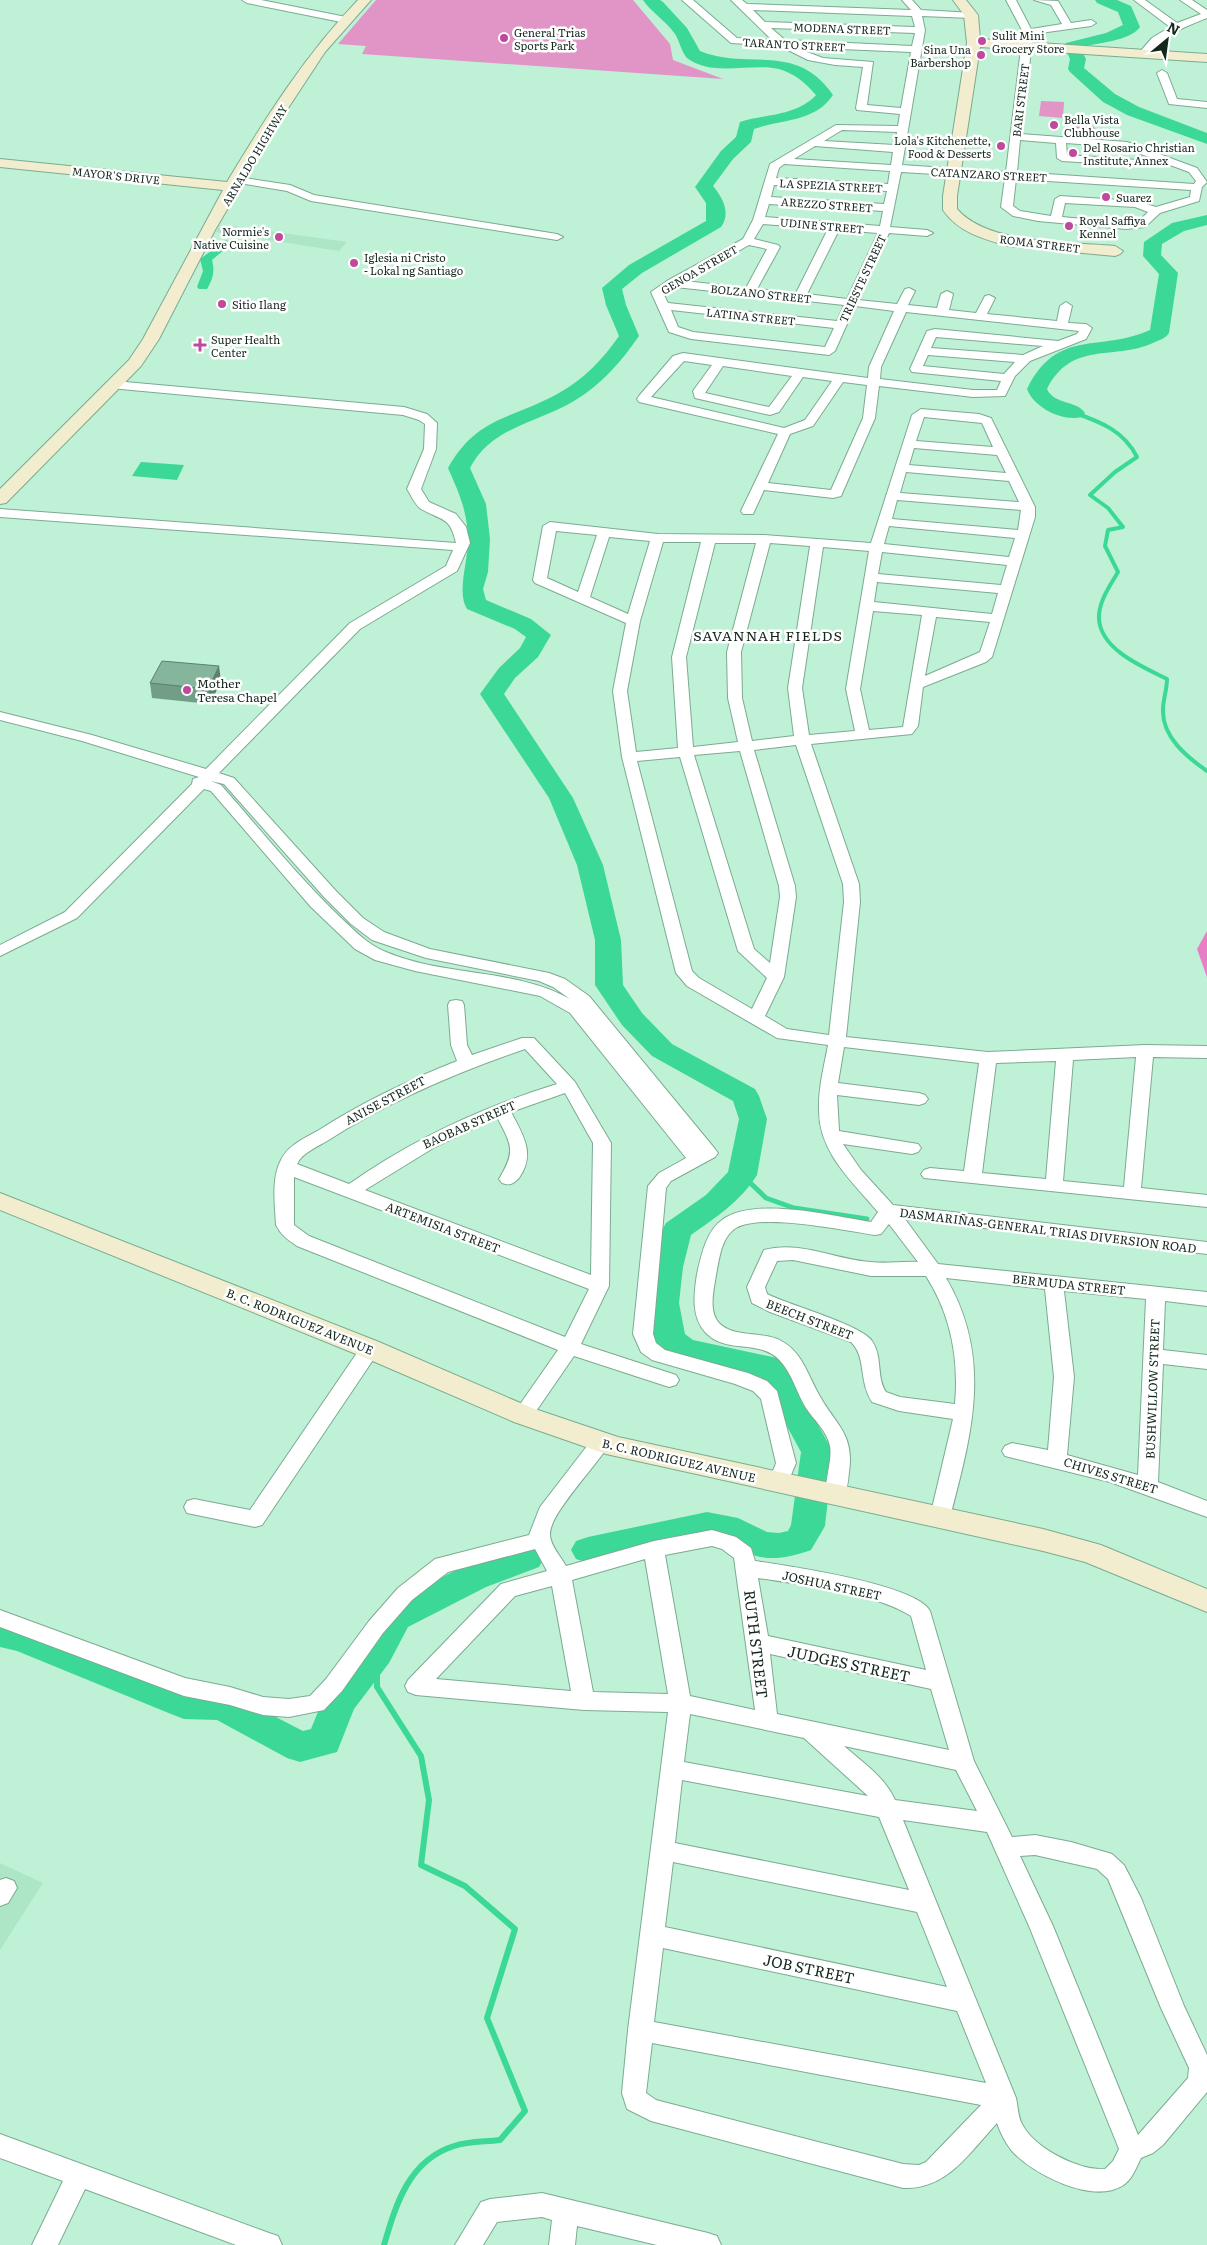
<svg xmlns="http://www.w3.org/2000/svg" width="1207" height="2245" font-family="Literata,serif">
<rect width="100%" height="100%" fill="#bff1d6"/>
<!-- built -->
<path fill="#ace6c7" d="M220 225 232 226 347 242 339 251 216 232Z
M0 1863 43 1883 0 1950Z"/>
<!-- green -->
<path fill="#e194c6" d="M376 0H633L670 44 673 60 723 79 362 54 366 46 338 44Z
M1041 101 1064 102 1063 118 1039 116Z
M1066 117 1086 121 1095 128 1094 136 1070 133 1071 122 1064 121Z"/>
<!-- forest -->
<path fill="#ea7ec6" d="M1207 931V977L1197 949Z"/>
<!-- water -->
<path fill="#3cd898" d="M141 462 184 465 177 480 132 476Z"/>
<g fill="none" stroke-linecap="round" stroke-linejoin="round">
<!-- stream-far2 -->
<path stroke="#3cd898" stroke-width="4" d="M1075 413C1101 422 1124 431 1137 457L1115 472 1090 495 1108 508 1123 527 1108 530 1105 546 1118 572C1110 586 1098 602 1099 619 1101 650 1143 667 1167 679 1167 690 1163 699 1163 710 1162 737 1187 757 1207 771"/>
<!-- stream-far1 -->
<path stroke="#3cd898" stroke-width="5" d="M742 1175 766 1198 794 1208 867 1219"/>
<!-- stream -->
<path stroke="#3cd898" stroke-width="6" d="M377 1653V1687L421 1756 429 1800 421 1865 465 1886 515 1929 487 2018 525 2111 500 2140C485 2142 469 2141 454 2146 409 2160 396 2204 384 2245"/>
<!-- canal -->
<path fill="#3cd898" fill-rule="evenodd" d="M226 240 232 243 212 260C215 271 213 279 207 289H199L197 287 203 271 200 259Z"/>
<!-- river -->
<path fill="#3cd898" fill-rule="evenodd" d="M643 0H660L663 2 687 28 700 51C749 71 796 41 833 95 815 122 783 119 754 129L751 142 733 159 713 186C723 198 731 213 721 227L642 273 622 289 626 305 639 336C621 362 601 385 574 401 537 423 491 427 470 468L486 504 490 539 488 572 483 589 486 600 531 619 551 635 538 657 515 678 504 694 573 798 603 865 621 940 623 985 642 1013 672 1044 755 1089 759 1096 767 1119 757 1175C741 1201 715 1218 691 1235L683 1267 679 1303 685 1334 693 1340 782 1359 833 1452 825 1526 811 1550C790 1557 771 1562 750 1554 732 1547 729 1540 707 1538L588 1563 576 1559 571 1550 576 1541 588 1537 707 1512 738 1518 767 1532 779 1533 788 1531 791 1525 801 1452 760 1377 673 1358 659 1347 654 1339 649 1303 653 1267 662 1230 666 1223 706 1195 728 1172 739 1119 733 1101 652 1056 622 1025 595 985V940L577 865 549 798 480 694 499 668 520 648 526 637 515 629 467 609C456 592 469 559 468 538 467 510 459 493 448 468 477 416 513 419 559 393 584 379 603 359 619 336L606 305 602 288 629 265 706 221V203L695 187 721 151 736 137 740 122C765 114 797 116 816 95 808 86 800 78 789 73 761 58 716 80 687 58 682 53 679 40 675 34 666 21 652 13 643 0Z
M1095 0H1117L1131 6 1140 27C1129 42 1097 42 1080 48L1086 59 1084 68 1115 94 1139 107 1207 133V144L1127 115 1103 102 1070 72 1068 69 1070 59 1064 46 1066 43 1106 33 1123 25 1118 12 1097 3Z
M1207 215V225L1184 231 1162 244 1161 255 1178 273 1169 333C1165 339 1159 340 1153 343 1113 361 1072 340 1047 389 1054 405 1077 400 1085 413L1082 417C1063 422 1034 408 1027 389 1058 327 1099 353 1150 330L1159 274 1143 256 1144 242 1172 223Z
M527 1545 539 1549 544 1558 539 1567 486 1587 408 1627 389 1663 354 1709 337 1752 300 1762 287 1758 217 1720 184 1719 171 1714 17 1651 0 1647V1619L35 1629 186 1689 222 1691 235 1696 303 1731 311 1729 326 1692 365 1643 384 1607 462 1567Z"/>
<!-- street casing -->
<g stroke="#7bab91" stroke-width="2">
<path id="street" d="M242 0H261L346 17 351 20 346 23 247 3Z
M682 0H693L737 38 772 40 731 0H742L747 4 911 10 902 0H912L921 10 974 13 976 15 971 18 922 16 925 30 902 165 1006 172 1023 32 1006 0H1016L1031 29 1062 24 1051 5 1034 0 1058 1 1071 23 1091 20 1096 23 1091 26 1033 34 1021 134 1127 142 1197 168 1207 182 1202 187 1199 201 1160 213 1145 227 1126 229 1038 221 1013 216 1001 207 1005 178 901 172 890 227 927 230 933 233 927 236 889 233 858 300 897 304 905 289 909 288 915 291 908 305 937 308 941 294 947 291 953 294 949 310 976 313 985 296 989 295 995 298 987 314 1057 321 1060 306 1066 302 1072 306 1068 323 1086 324 1092 328 1086 339 1030 361 1015 376 1005 396 973 397 879 386 875 418 841 496 833 498 764 490 753 514H743L741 511 778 434 639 402 637 399 639 396 673 356 683 353 868 378 869 367 894 311 855 306 835 351 829 355 691 339 669 332 651 292 667 281 743 239 753 220 770 164 836 125 898 126 900 114 857 110 856 108 863 67 835 65 808 60 780 46 731 43ZM753 10 912 16 915 27 765 22ZM771 28 915 33 912 46 785 40ZM794 47 911 52 901 108 867 105 873 62 823 58ZM842 130 897 132 895 145 824 141ZM1020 140 1056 143 1057 158 1062 161 1146 166 1159 161 1189 172 1196 181 1194 184 1017 172ZM1066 143 1121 147 1149 157 1137 160 1067 155ZM815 146 893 152 891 165 794 159ZM784 164 890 171 888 184 776 178 779 168ZM1016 179 1191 190 1190 197 1156 207 1136 201 1060 196 1055 199 1051 216 1020 211 1013 206ZM774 185 887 191 884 204 771 197ZM1065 203 1135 207 1148 212 1138 222 1126 223 1062 217ZM769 204 883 211 880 226 765 217ZM763 224 828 229 796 293 757 289 780 247 778 245 754 239ZM839 230 878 233 847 299 807 294ZM749 245 767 249 746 288 685 281ZM675 287 844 305 837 321 668 303 663 293ZM671 310 834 328 825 347 693 332 678 327ZM906 312 1079 331 1077 334 1058 341 935 329 927 331 910 369 912 372 1001 381 997 390H973L880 379 881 367ZM936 337 1043 346 1023 355 931 348ZM928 355 1015 362 1004 374 923 366ZM684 361 712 365 693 391 695 398 770 415 779 412 803 377 832 381 805 420 784 428 651 397ZM723 366 792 376 769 407 705 393ZM843 382 867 385 863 418 831 490 768 483 790 434 813 426Z
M1134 0H1145L1177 23 1201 14 1180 0H1192L1207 10V18C1184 27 1162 36 1147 56H1139L1138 54 1152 38 1170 27Z
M1162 70 1167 73 1177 99 1207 102V108L1169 104 1157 73Z
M237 177 290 185 314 195 557 234 563 237 557 240 311 201 287 191 233 182V178Z
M114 381 404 407 427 414 437 423 436 449 421 489 429 502 456 514 466 527 470 543 457 571 360 629 219 773 234 778 336 891 363 918 384 932 430 949 549 973 565 979 589 996 715 1149 718 1153 715 1157 671 1181 666 1188 653 1334 656 1343 665 1350 748 1373 767 1381 777 1391 796 1463 785 1489 778 1492 771 1489 768 1484 776 1463 761 1399 753 1391 735 1384 652 1360 641 1352 633 1334 648 1186 659 1173 686 1158 570 1013 540 996 415 971 375 960 355 949 311 907 211 791 204 789 77 918 0 956V945L65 912 192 784 193 779 199 777 82 741 0 720V712L92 735 206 769 350 623 446 566 453 550 0 517V509L456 543C450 516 442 521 421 509 415 505 411 495 407 489L424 449 425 424 419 420 403 415 110 388 108 385 110 382ZM211 781 224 784 324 897 351 924 372 940 426 958 539 981 553 987 570 999C515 968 445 977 386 952 368 945 355 931 341 918 298 877 260 829 221 785Z
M921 409 979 414 991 418 1035 507V517L992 657 986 662 923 687 918 726 912 734 811 744 859 884 860 902 846 1037 988 1052 1145 1045 1207 1046V1058L1153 1057 1141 1188 1207 1195V1207L924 1178 921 1174 924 1170 930 1168 964 1171 979 1063 844 1047 838 1083 919 1093 925 1095 928 1099 925 1103 919 1105 837 1095 839 1131 918 1144 921 1148 918 1152 912 1154 843 1144 861 1170 893 1205 1207 1242V1254L905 1219 938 1264 1207 1292V1306L1165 1301 1163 1350 1207 1355V1369L1163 1364 1158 1482 1207 1501V1517L1110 1482 1005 1456 1002 1451 1005 1446 1012 1443 1048 1450 1054 1377 1045 1289 946 1278C993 1358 972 1433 950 1517L947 1523 940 1525 933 1523 930 1517 953 1419 899 1411 872 1402C858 1380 867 1358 851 1342L770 1312 752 1303 747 1287 764 1250C800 1240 836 1260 871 1262 886 1264 902 1261 918 1262L889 1224 881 1234 875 1235C846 1231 756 1211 733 1230 721 1240 719 1260 716 1275 714 1289 708 1311 719 1323 735 1339 764 1330 783 1342 801 1352 808 1374 817 1391 833 1423 855 1432 849 1472 848 1482 847 1493 842 1501L835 1504 828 1501C821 1490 833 1462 830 1446 827 1431 814 1420 806 1408 798 1395 794 1380 785 1367 764 1335 728 1357 705 1332 691 1316 694 1294 697 1274 701 1257 706 1231 722 1220 755 1196 832 1216 871 1222L878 1212C853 1182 819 1153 819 1111 818 1089 824 1067 828 1045L777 1038 687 986 676 973 622 757 613 691 626 623 535 583 533 580 543 526 550 522 658 534 764 535 871 543 912 415ZM924 417 982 423 993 447 916 441ZM914 448 997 455 1006 473 909 465ZM906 472 1009 481 1019 502 900 493ZM897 500 1021 510 1018 530 892 519ZM889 526 1015 538 1009 557 884 544ZM556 531 597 535 578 592 547 578ZM609 537 650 541 628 614 590 597ZM663 542H701L672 657 678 748 636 752 627 691 640 621ZM715 543H756L727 652 728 698 738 742 693 747 686 657ZM770 543 810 546 788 688 794 736 752 741 742 698 741 652ZM823 547 869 551 846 689 855 731 809 735 802 688ZM882 552 1007 565 1001 585 878 574ZM877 582 998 593 992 614 874 602ZM873 611 922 615 903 727 869 730 860 689ZM936 617 990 622 980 652 925 676ZM796 745 843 884 844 902 829 1035 787 1029 765 1016 784 977 796 897 795 886 754 750ZM740 751 779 886 780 897 770 963 754 949 694 755ZM680 757 738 951 767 978 752 1009 699 978 692 971 637 761ZM1136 1057 1124 1187 1063 1181 1073 1060ZM1056 1061 1046 1179 982 1173 996 1063ZM793 1260 871 1276H926C951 1315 959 1359 955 1404L900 1397 886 1392C876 1377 883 1357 872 1341 862 1325 789 1305 767 1294L765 1287 777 1261ZM1064 1291 1146 1299 1138 1475 1067 1455 1074 1377Z
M456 1000 462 1001 464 1005 467 1045 472 1055 522 1038H534L575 1082 611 1143 609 1286 581 1344 676 1375 679 1380 676 1385 669 1387 574 1356 530 1420 523 1422 516 1420 513 1415 516 1410 558 1350 297 1246C287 1239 281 1235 276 1225 275 1206 271 1178 281 1160 288 1145 305 1138 319 1130 363 1102 409 1080 457 1061L451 1045 448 1005 450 1001ZM525 1049 557 1084C482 1107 413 1139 349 1184L297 1164C302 1153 317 1147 327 1141 389 1101 455 1073 525 1049ZM565 1093 593 1143 591 1275 365 1190 435 1147 497 1117C512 1146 516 1151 499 1179L502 1183C510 1186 513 1184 519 1178 536 1154 523 1135 511 1112ZM294 1177 589 1289 565 1337 309 1236 294 1225Z
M370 1342 377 1344 380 1349 377 1354 262 1525 255 1527 187 1513 184 1507 187 1501 194 1499 250 1510 363 1344Z
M601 1435 608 1437 611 1442C599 1463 548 1515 550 1535 550 1545 561 1557 566 1566L654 1541 712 1530 736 1537 751 1548 755 1561C788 1566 916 1584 930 1611L974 1761 1012 1837 1035 1835 1071 1842 1112 1854 1124 1865 1141 1898 1184 2006 1207 2055V2092L1163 2145 1153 2153 1141 2158C1136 2168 1132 2180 1122 2186 1092 2204 1032 2174 1011 2150 1005 2142 1000 2132 997 2123 970 2152 947 2190 903 2188L651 2121 627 2109 622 2093 628 2030 668 1712 584 1710 416 1695 408 1692 405 1686 408 1680 501 1584 547 1571 535 1549 448 1572 412 1600 383 1633 342 1691 324 1710 289 1717 263 1715 230 1705 184 1696 0 1627V1610L185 1678 230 1687 263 1697 289 1699 310 1696 326 1679 369 1621 398 1588 435 1559 529 1535 540 1507 594 1437ZM712 1546 722 1549 734 1558 755 1710 690 1696 665 1555ZM645 1559 668 1694 593 1692 572 1580ZM758 1578C803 1585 872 1592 911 1616L926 1670 768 1636ZM552 1586 571 1691 436 1679 515 1596ZM770 1654 931 1689 949 1750 777 1714ZM690 1714 804 1738 868 1796 684 1762ZM844 1746 956 1770 977 1811 895 1800C885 1777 862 1762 844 1746ZM682 1780 879 1817 909 1890 675 1843ZM903 1820 987 1832 1029 1926 1119 2149 1113 2161 1105 2169C1079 2171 1034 2148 1022 2124 1018 2117 1018 2107 1016 2098ZM1035 1855 1097 1869 1108 1879 1161 2008 1189 2068 1188 2078 1138 2135 1053 1926 1020 1856ZM673 1862 917 1912 947 1987 665 1927ZM663 1948 957 2011 986 2083 654 2022ZM652 2043 981 2105 926 2162 919 2165 903 2164 656 2100 646 2093Z
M6 1878 14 1881 17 1888 8 1903 0 1906V1880Z
M0 2134 269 2233 278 2236 282 2245H236L85 2189 58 2245H32L63 2181 0 2158Z
M542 2193 708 2233 717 2236 721 2245H657L577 2226 575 2245H549L552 2220 542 2217 497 2222 483 2245H455L481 2202 490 2199Z"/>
</g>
<!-- secondary casing -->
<g stroke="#7bab91" stroke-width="2">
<path id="secondary" d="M358 0H371L325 52 277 125 215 230 159 339 141 366 6 503 0 504V489L129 360 143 339 223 190 0 167V159L227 182C266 117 306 54 358 0Z
M953 0H966L978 15 980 39 1207 54V62L980 47 957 196V209C988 245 1070 242 1115 246L1123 251 1120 254 1115 256 1008 246C983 239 958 232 943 210V196L967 43 964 15Z
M0 1193 379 1342 532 1408 618 1437 1043 1529 1101 1545 1207 1589V1612L1085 1562 1043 1551 606 1454 514 1422 361 1356 0 1210Z"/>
</g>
<!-- street -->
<use href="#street" fill="#fff" fill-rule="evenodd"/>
<!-- secondary -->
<use href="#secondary" fill="#f2edcf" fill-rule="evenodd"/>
</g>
<!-- wall -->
<path fill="#729d86" d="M221 681 210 704 152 698 150 683Z"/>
<!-- shaded-wall -->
<path fill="#5d7f6d" d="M219 666 221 681 210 704 208 689Z"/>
<!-- building -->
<path fill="#85b69c" stroke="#5d7f6d" d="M162 661 219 666 208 689 150 683Z"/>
<!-- markers -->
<g fill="#c1499d" stroke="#fff" stroke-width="2">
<circle cx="504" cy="38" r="5"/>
<circle cx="982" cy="41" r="5"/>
<circle cx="981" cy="55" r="5"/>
<circle cx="1054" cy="125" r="5"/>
<circle cx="1001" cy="146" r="5"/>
<circle cx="1073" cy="153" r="5"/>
<circle cx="1106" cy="197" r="5"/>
<circle cx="1069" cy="226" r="5"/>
<circle cx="279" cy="237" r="5"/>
<circle cx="354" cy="263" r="5"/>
<circle cx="222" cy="304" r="5"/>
<path d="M197.5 337.5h5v5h5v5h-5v5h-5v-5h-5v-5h5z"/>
<circle cx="187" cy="690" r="5"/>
</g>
<g text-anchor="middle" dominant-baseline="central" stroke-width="5" stroke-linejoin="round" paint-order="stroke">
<!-- far-street labels -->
<g font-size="11" fill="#14271d" stroke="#fff">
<text transform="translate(842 28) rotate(2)">MODENA STREET</text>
<text transform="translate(794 44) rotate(3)">TARANTO STREET</text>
<text transform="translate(1020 100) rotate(-83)">BARI STREET</text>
<text transform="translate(254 155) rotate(-59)">ARNALDO HIGHWAY</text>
<text transform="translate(989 174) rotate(3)">CATANZARO STREET</text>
<text transform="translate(116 175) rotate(6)">MAYOR'S DRIVE</text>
<text transform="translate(831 185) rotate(3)">LA SPEZIA STREET</text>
<text transform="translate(827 204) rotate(4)">AREZZO STREET</text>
<text transform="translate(822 225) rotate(5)">UDINE STREET</text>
<text transform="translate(1040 243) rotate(7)">ROMA STREET</text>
<text transform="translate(699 269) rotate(-30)">GENOA STREET</text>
<text transform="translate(862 278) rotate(-65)">TRIESTE STREET</text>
<text transform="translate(761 293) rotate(6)">BOLZANO STREET</text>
<text transform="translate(751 316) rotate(6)">LATINA STREET</text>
</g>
<!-- far-poi labels -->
<g font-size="11" fill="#14271d" stroke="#fff" text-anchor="start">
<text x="514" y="32">General Trias<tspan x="514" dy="13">Sports Park</tspan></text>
<text x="992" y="35">Sulit Mini<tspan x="992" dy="13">Grocery Store</tspan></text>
<text x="971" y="49" text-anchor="end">Sina Una<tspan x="971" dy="13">Barbershop</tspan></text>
<text x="1064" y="119">Bella Vista<tspan x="1064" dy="13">Clubhouse</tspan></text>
<text x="991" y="140" text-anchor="end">Lola's Kitchenette,<tspan x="991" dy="13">Food &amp; Desserts</tspan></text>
<text x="1083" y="147">Del Rosario Christian<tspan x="1083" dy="13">Institute, Annex</tspan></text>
<text x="1116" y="197">Suarez</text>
<text x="1079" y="220">Royal Saffiya<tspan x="1079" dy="13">Kennel</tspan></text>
<text x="269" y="231" text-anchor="end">Normie's<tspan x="269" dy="13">Native Cuisine</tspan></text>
<text x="364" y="257">Iglesia ni Cristo<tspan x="364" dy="13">- Lokal ng Santiago</tspan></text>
<text x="232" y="304">Sitio Ilang</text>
<text x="211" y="339">Super Health<tspan x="211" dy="13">Center</tspan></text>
</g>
<!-- poi labels -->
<g font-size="12" fill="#14271d" stroke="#fff" text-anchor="start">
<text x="197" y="683">Mother<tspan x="197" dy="14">Teresa Chapel</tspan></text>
</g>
<!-- street labels -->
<g font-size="12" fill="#14271d" stroke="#fff">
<text transform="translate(385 1100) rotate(-28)">ANISE STREET</text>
<text transform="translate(469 1124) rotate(-24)">BAOBAB STREET</text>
<text transform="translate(443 1227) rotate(21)">ARTEMISIA STREET</text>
<text transform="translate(1048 1230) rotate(7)">DASMARIÑAS-GENERAL TRIAS DIVERSION ROAD</text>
<text transform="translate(1069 1284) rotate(6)">BERMUDA STREET</text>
<text transform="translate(810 1319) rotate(21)">BEECH STREET</text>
<text transform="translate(300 1321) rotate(22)">B. C. RODRIGUEZ AVENUE</text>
<text transform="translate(1152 1389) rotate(-88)">BUSHWILLOW STREET</text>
<text transform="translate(679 1460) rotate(13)">B. C. RODRIGUEZ AVENUE</text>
<text transform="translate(1111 1475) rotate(17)">CHIVES STREET</text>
<text transform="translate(832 1585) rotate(12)">JOSHUA STREET</text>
</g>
<!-- neighbourhood labels -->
<g font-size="14" letter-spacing="1" fill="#14271d" stroke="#fff">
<text x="768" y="635">SAVANNAH FIELDS</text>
</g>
<!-- near-street labels -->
<g font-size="15" fill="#14271d" stroke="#fff">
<text transform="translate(757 1644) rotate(83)">RUTH STREET</text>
<text transform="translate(849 1663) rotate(12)">JUDGES STREET</text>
<text transform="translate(809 1968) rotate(12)">JOB STREET</text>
</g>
</g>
<!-- north arrow -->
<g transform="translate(1167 40) rotate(29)" stroke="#ffffff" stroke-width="4" paint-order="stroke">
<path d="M0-4L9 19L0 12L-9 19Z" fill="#14271d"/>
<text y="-8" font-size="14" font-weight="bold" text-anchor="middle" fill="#14271d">N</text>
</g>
</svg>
